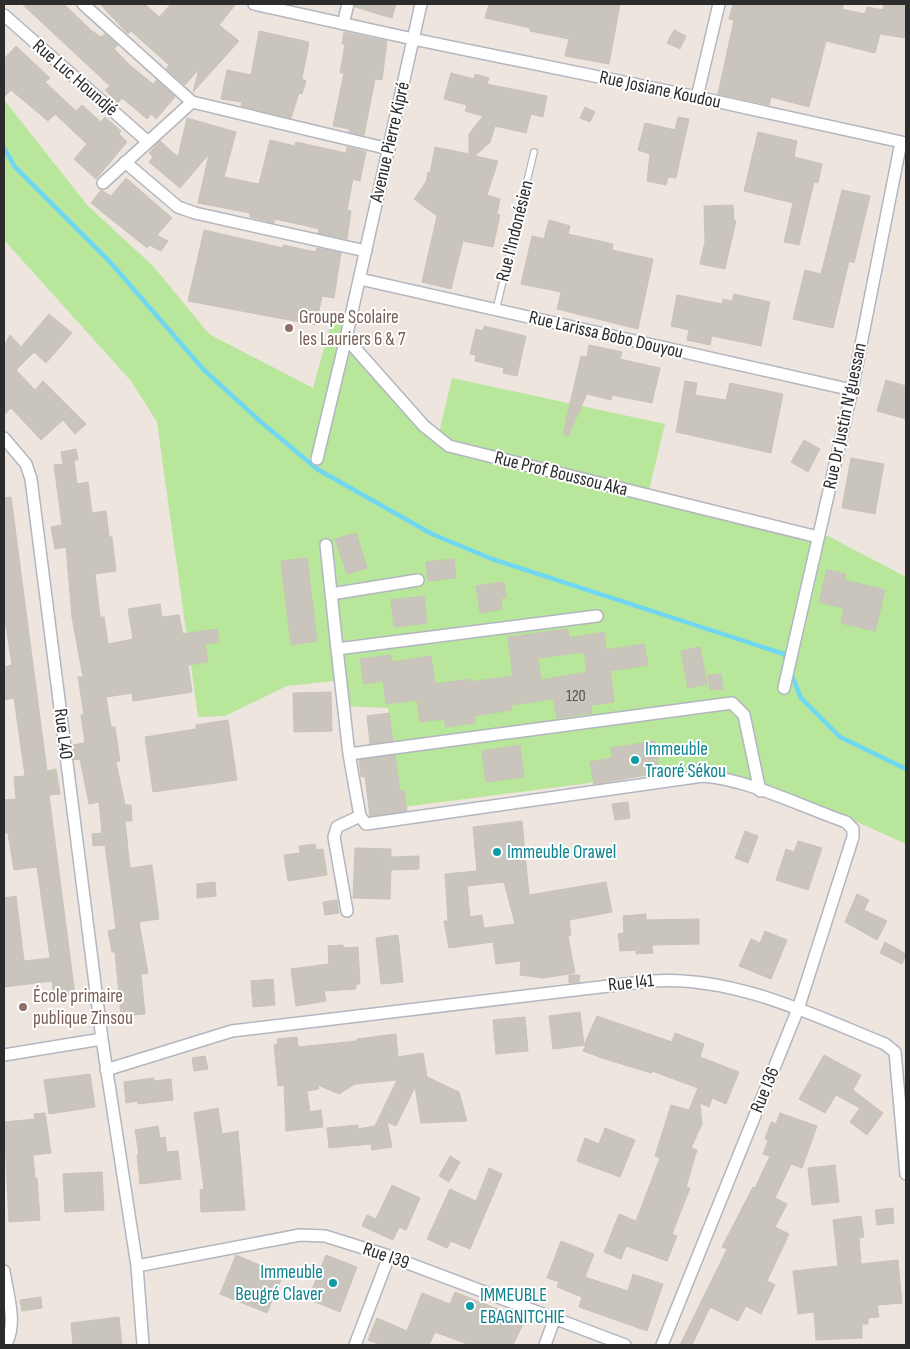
<svg xmlns="http://www.w3.org/2000/svg" width="910" height="1349" font-family="'Sofia Sans Condensed',sans-serif">
<rect width="100%" height="100%" fill="#eee6de"/>
<!-- green -->
<path fill="#b8e69a" d="M4 100 88 206 153 266 209 334 313 388 333 316 439 433 452 378 665 424 649 490 828 536 906 577V844L846 817 706 768 403 807 388 708 341 706 343 680 287 686 225 716 198 717 157 422 131 381 4 240Z"/>
<g fill="none" stroke-linecap="round" stroke-linejoin="round">
<!-- stream -->
<path stroke="#6fd7f2" stroke-width="4.5" d="M4 148 15 167 110 262 204 370 261 422 317 469 432 534 492 559 784 654 787 661
M790 671 801 698 840 737 906 769"/>
</g>
<!-- building -->
<path fill="#c9c5bd" stroke="#cac2b8" fill-rule="evenodd" d="M22 4H64L92 31 101 37 105 34 118 45 114 49 132 67 153 84 157 80 175 97 156 119 151 114 147 119 122 98 118 103 105 90 110 86Z
M100 4H145L159 17 171 4H236L219 25 239 41 193 92 199 69 185 85 166 69 169 65 131 31 128 34Z
M355 4H396L392 18 355 7Z
M489 4H620L609 64 565 56 569 39 530 31V28L485 18Z
M733 4H844L842 9 865 14 867 7 883 10 884 4H906V38L880 34 875 53 826 41 809 107 771 97 769 105 718 94 734 20 729 19Z
M674 30 686 36 680 49 667 43Z
M259 31 309 42 302 79 306 81 302 94 299 93 291 118 241 106 242 102 221 99 227 70 251 75Z
M344 32 387 41 382 80 375 79 364 135 349 132 350 129 333 126 344 73H340L345 44H342Z
M16 46 50 78 45 82 76 111 82 105 101 122 105 117 121 131 119 134 127 142 96 179 74 159 87 144 55 114 48 121 11 90 4 97V59Z
M451 73 474 79 475 74 489 78 487 84 547 96 543 117 531 114 526 133 495 126 490 142 475 156 498 161 487 195 500 199 497 214 500 215 493 247 463 241 451 289 422 282 437 216 414 199 426 182 428 172 430 173 435 147 469 154V134L483 116 465 111 467 105 444 99Z
M585 107 595 112 590 122 580 118Z
M678 117 689 119 676 178 668 177 666 185 647 181 650 154 638 150 645 123 675 130Z
M187 118 236 132 224 177 259 184 270 140 295 146 296 142 346 153 347 147 366 152 360 181 353 179 347 210 351 211 347 239 318 233 319 229 307 226 275 219 274 223 250 217V213L198 203 209 154 180 188 149 162 153 157 149 153 160 141 178 157Z
M758 132 797 141 794 157 822 164 818 183 814 182 799 245 784 242 793 203 744 191Z
M126 178 172 218 157 235 168 241 161 251 149 245 147 248 91 203 101 190 111 196Z
M842 190 870 196 854 263 849 261 833 328 793 319 805 270 821 274Z
M733 205 734 220 736 221 725 269 700 264 705 242 704 206Z
M549 220 570 226 568 234 613 244 612 250 653 259 638 329 557 309 561 292 521 284 532 236 544 239Z
M204 230 283 248V245L316 252 317 248 341 253 334 298 322 296 316 325 188 301Z
M734 294 770 302 761 346 712 336 710 345 687 340 689 330 671 326 677 295 722 304 723 299 732 301Z
M49 314 72 333 46 363 34 352 16 370 35 390 43 381 86 424 75 434 63 420 41 440 11 408 4 415V346L10 335 21 347Z
M484 326 526 336 517 376 503 373 504 368 475 361 476 355 470 354 476 329 483 331Z
M589 345 622 352 620 359 660 368 652 403 612 395 611 400 587 394 568 436 563 434 581 356 587 357Z
M886 380 906 386V419L877 411Z
M685 381 697 383 695 395 726 400 730 383 783 394 771 453 676 432Z
M804 440 820 449 808 472 791 462Z
M76 449 78 460H74L77 484 88 482 92 513 106 511 109 537H112L116 571 95 574 100 617H104L108 644 133 639 128 609 160 604 162 617 179 615 183 634 217 629 219 642 205 644 208 662 188 665 192 692 133 701 132 693 106 697 111 727H115L120 761 116 762 125 805H131L132 821H125L130 868 152 865 159 919 139 922 148 973 141 974 145 1014 121 1016 115 952H112L108 931 116 929 105 845 93 846 92 834 102 833 99 802 89 804 80 759 74 760 72 745 85 743 81 715 84 714 78 677H83L72 617 66 547 55 549 51 527 62 525 54 465 63 464 61 452Z
M851 458 884 464 875 514 842 508Z
M11 497 47 771 56 769 60 794 49 795 75 995 54 998 52 981 4 987V898L16 896 24 961 50 958 37 867 14 870 8 833H4V800L16 799 14 777 25 776 14 698 4 700V667L12 665 6 626 4 627V498Z
M356 533 367 568 347 574 335 539Z
M307 558 317 641 291 645 281 561Z
M454 559 456 578 428 581 426 562Z
M827 570 846 574 844 580 885 590 875 631 841 623 844 608 819 602Z
M504 582 506 598H501L502 609 480 613 476 586Z
M424 596 427 623 394 627 391 600Z
M568 629 569 638 604 632 606 650 644 644 648 665 610 671 614 702 591 705 592 713 557 718 553 699 511 705 512 710 475 716V723L446 727 444 719 420 722 417 700 386 704 383 681 364 684 360 659 391 655 392 662 431 656 435 684 470 679V682L513 676 508 637ZM584 652 587 672 541 680 538 658Z
M700 647 707 684 688 688 681 651Z
M721 674 723 689 710 690 708 675Z
M331 692 332 731 294 732 293 693Z
M389 713 393 741 370 744 367 716Z
M228 720 237 780 153 792 145 737 196 729V725Z
M655 741 659 773 594 784 590 762 612 758 611 748Z
M520 745 524 777 486 782 482 751Z
M395 755 400 791 404 790 407 811 370 816 365 776 361 777 359 760Z
M628 802 630 818 615 820 612 804Z
M522 821 529 895 606 882 612 912 569 920 571 935 568 936 575 973 543 978 520 975 521 961 496 964 493 942 449 948 444 921H448L445 874 477 871 473 827ZM504 882 515 924 484 928 482 915 470 917 467 886Z
M745 831 758 836 748 863 735 858Z
M798 841 822 848 808 890 776 880 786 849 794 852Z
M315 844 316 850 323 849 327 875 288 881 284 855 300 853 299 846Z
M355 848 391 849V857L419 856V869L391 870 390 899 353 898Z
M215 882 216 896 197 898V884Z
M857 894 869 900 864 910 887 921 877 940 845 922Z
M337 900 339 913 325 915 323 902Z
M646 914V920L699 919V944L652 945 653 953 636 954V950L620 951 618 934 624 933 623 916Z
M765 931 787 940 771 979 739 966 751 939 760 943Z
M398 935 403 982 381 984 376 938Z
M885 942 906 954 902 964 880 953Z
M343 945V948L358 947 360 984H356V989L324 991 326 1001 296 1006 291 969 329 964 328 946Z
M569 975H580L579 982 569 983Z
M273 979 275 1005 253 1007 251 981Z
M580 1012 584 1045 597 1016 672 1042 675 1033 704 1044 700 1057 739 1072 726 1104 712 1098 709 1107 700 1103 702 1124 691 1148 697 1150 686 1187 690 1188 672 1234 677 1236 667 1261 626 1246 621 1259 604 1252 619 1214 636 1221 660 1158 655 1156 671 1105 689 1110 698 1088 652 1071 651 1073 602 1058 583 1051 586 1045 553 1049 549 1016Z
M525 1017 528 1051 496 1054 493 1020Z
M396 1034 398 1057 423 1053 427 1077 459 1092 467 1121 421 1123 415 1087 396 1126 387 1122 392 1147 372 1150 371 1144 329 1148 327 1128 358 1125V1129L375 1126 397 1080 355 1084 339 1094 318 1085 319 1089 307 1091 310 1112 321 1110 323 1127 286 1131 284 1085 278 1086 274 1045 278 1044 277 1039 297 1037 298 1047 357 1041V1039Z
M824 1055 861 1075 853 1090 883 1113 867 1135 850 1122 860 1108 836 1095 825 1113 799 1099Z
M205 1056 208 1069 194 1071 192 1058Z
M90 1074 95 1107 49 1114 44 1080Z
M154 1078V1081L171 1079 173 1100 138 1104V1101L126 1103 124 1082Z
M218 1108 222 1134 238 1131 245 1210 201 1212 200 1190 204 1189 194 1113Z
M45 1113 51 1153 33 1155 35 1178H37L40 1220 9 1222 4 1122 35 1119 34 1114Z
M780 1113 817 1126 802 1168 791 1164 775 1198 787 1204 775 1227 789 1234 767 1281 775 1285 761 1314 746 1306 738 1321 710 1307 692 1345H680L727 1249 722 1247 753 1187 755 1188 770 1156 763 1154 768 1140 765 1139 771 1122 776 1124Z
M158 1126 160 1138 165 1137 167 1152 178 1151 181 1179 140 1184 137 1155H139L135 1130Z
M605 1128 635 1140 620 1177 577 1161 585 1138 599 1144Z
M450 1156 460 1162 449 1182 439 1176Z
M835 1165 839 1202 812 1205 808 1168Z
M489 1168 502 1174 470 1249 451 1241 447 1248 427 1239 450 1189 476 1201Z
M102 1172 104 1210 65 1212 63 1174Z
M392 1185 420 1198 406 1230 399 1227 393 1240 362 1226 367 1215 376 1219Z
M893 1208 894 1223 877 1225 875 1210Z
M861 1216 864 1237 859 1238 861 1264 898 1260 902 1303 877 1305 879 1317 868 1318V1324H862V1338L816 1340 814 1312 798 1314 793 1271 838 1266 833 1220Z
M561 1241 594 1254 585 1277 628 1291 633 1274 663 1284 647 1331 579 1307 582 1297 557 1287 559 1282 547 1278Z
M236 1255 283 1275 267 1313 220 1294Z
M326 1255 357 1267 340 1312 308 1299Z
M455 1292 525 1320 513 1345H470L435 1332 429 1345H381L368 1340 377 1318 407 1331 422 1293 450 1304Z
M41 1297 42 1308 22 1311 20 1300Z
M119 1317 122 1345H73L71 1323Z"/>
<g fill="none" stroke-linecap="round" stroke-linejoin="round">
<!-- service casing -->
<g stroke="#b2b6c0" stroke-width="8">
<path id="service" d="M496 310 534 152"/>
</g>
<!-- minor casing -->
<g stroke="#b2b6c0" stroke-width="14">
<path id="minor" d="M83 4 192 102 389 149
M254 4 413 39 697 97 906 143
M4 15 147 141
M343 24 348 4
M697 97 719 4
M125 162 178 207 195 213 366 251
M103 183 192 102
M360 279 852 390
M346 338 424 426 449 446 818 537
M4 438 26 464 31 479 102 1039 137 1266 143 1345
M317 459 346 338 421 4
M326 545 337 649
M331 594 418 580
M597 616 337 649 349 754 360 816 366 824 703 776C747 779 803 807 846 822L853 829V837L798 1009 662 1345
M784 688 852 390 901 142
M349 754 732 703 744 715 760 791
M347 911 334 837 337 827 360 816
M4 1055 102 1039
M106 1070 232 1031 651 981C732 975 811 1014 885 1044L895 1052 906 1174
M137 1266 300 1235 325 1236 389 1256 625 1345
M4 1271C7 1293 17 1321 7 1342L4 1343
M355 1345 389 1256
M545 1345 554 1320"/>
</g>
<!-- service -->
<use href="#service" stroke="#fff" stroke-width="5.5"/>
<!-- minor -->
<use href="#minor" stroke="#fff" stroke-width="11"/>
</g>
<!-- markers -->
<g fill="#8d6e63" stroke="#fff" stroke-width="2">
<circle cx="289" cy="328" r="5"/>
<circle cx="23" cy="1007" r="5"/>
</g>
<g fill="#0f9aa8" stroke="#fff" stroke-width="2">
<circle cx="635" cy="760" r="5"/>
<circle cx="497" cy="852" r="5"/>
<circle cx="333" cy="1283" r="5"/>
<circle cx="470" cy="1306" r="5"/>
</g>
<g text-anchor="middle" dominant-baseline="central" stroke-width="4" stroke-linejoin="round" paint-order="stroke">
<!-- number labels -->
<g font-size="16" fill="#535250">
<text x="576" y="696">120</text>
</g>
<!-- street labels -->
<g font-size="19" fill="#2c2c2c" stroke="#fff">
<text transform="translate(75 78) rotate(41)">Rue Luc Houndjé</text>
<text transform="translate(660 90) rotate(12)">Rue Josiane Koudou</text>
<text transform="translate(390 142) rotate(-77)">Avenue Pierre Kipré</text>
<text transform="translate(515 231) rotate(-76)">Rue l'Indonésien</text>
<text transform="translate(606 335) rotate(13)">Rue Larissa Bobo Douyou</text>
<text transform="translate(845 416) rotate(-78)">Rue Dr Justin N'guessan</text>
<text transform="translate(561 474) rotate(14)">Rue Prof Boussou Aka</text>
<text transform="translate(63 734) rotate(83)">Rue L40</text>
<text transform="translate(631 983) rotate(-6)">Rue I41</text>
<text transform="translate(765 1090) rotate(-68)">Rue I36</text>
<text transform="translate(386 1256) rotate(19)">Rue I39</text>
</g>
<!-- education labels -->
<g font-size="19" fill="#785e54" stroke="#fff" text-anchor="start">
<text x="299" y="317">Groupe Scolaire<tspan x="299" dy="22">les Lauriers 6 &amp; 7</tspan></text>
<text x="33" y="996">École primaire<tspan x="33" dy="22">publique Zinsou</tspan></text>
</g>
<!-- culture labels -->
<g font-size="19" fill="#0d838f" stroke="#fff" text-anchor="start">
<text x="645" y="749">Immeuble<tspan x="645" dy="22">Traoré Sékou</tspan></text>
<text x="507" y="852">Immeuble Orawel</text>
<text x="323" y="1272" text-anchor="end">Immeuble<tspan x="323" dy="22">Beugré Claver</tspan></text>
<text x="480" y="1295">IMMEUBLE<tspan x="480" dy="22">EBAGNITCHIE</tspan></text>
</g>
</g>
<!-- border -->
<rect width="910" height="1349" fill="none" stroke="#2c2c2c" stroke-width="10"/>
</svg>
